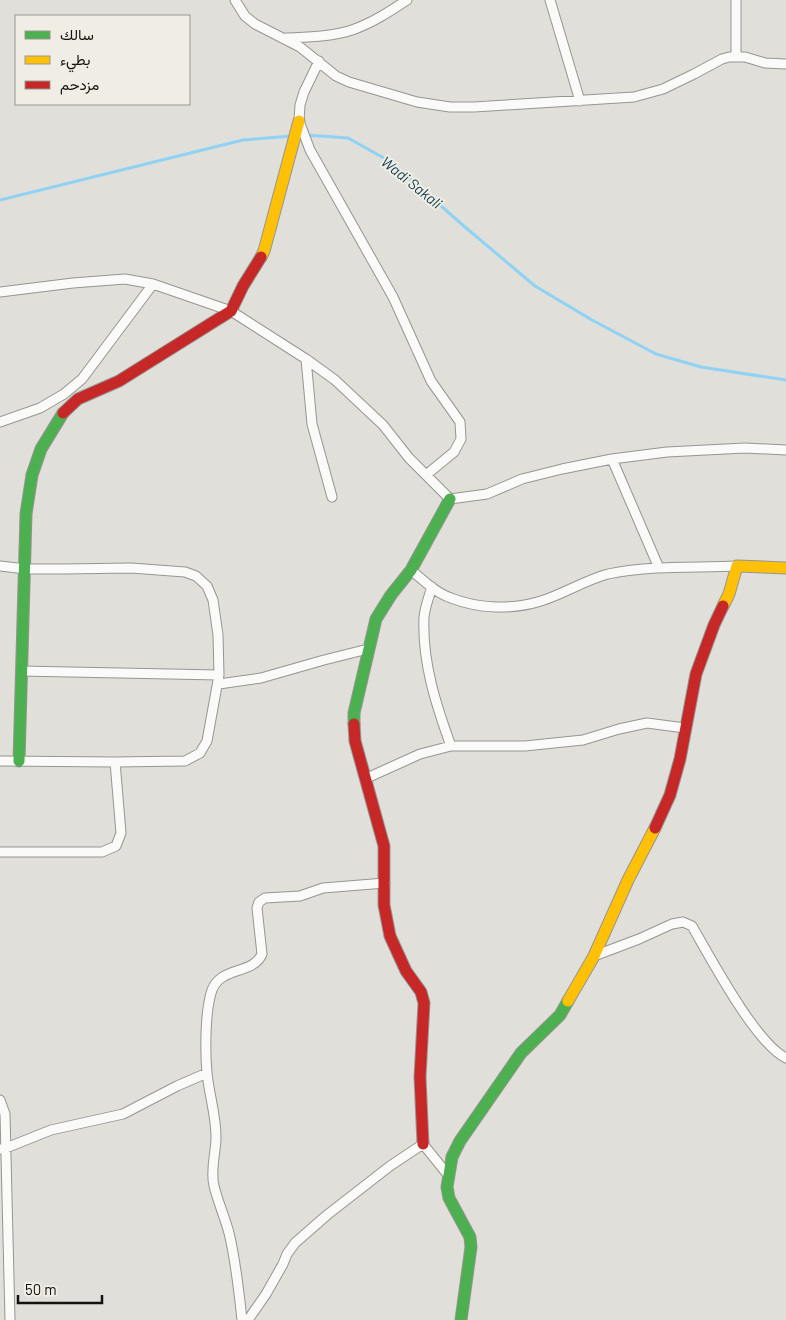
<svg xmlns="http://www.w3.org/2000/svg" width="786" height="1320" font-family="Barlow,Vazirmatn,sans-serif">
<rect width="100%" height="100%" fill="#e0dfd9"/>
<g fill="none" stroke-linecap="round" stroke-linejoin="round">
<!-- stream -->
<path stroke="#90d2f3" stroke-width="3" d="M306 135 348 138 391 162 465 227 535 286 592 320 656 354 701 367 786 380
M0 200 243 140 292 136"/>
<!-- street casing -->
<g stroke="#969591" stroke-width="11">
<path id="street" d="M235 0 245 16 255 24 300 47 336 76 349 82 417 102 450 107H474L634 97 663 89 694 74 722 59 729 57H745L765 63 786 64
M550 0 580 101
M736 0V57
M286 38C307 37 331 37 352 30 372 23 389 12 407 0
M319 61 304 92 300 105 299 121 310 150 393 297 431 381 460 422 461 439 454 452 426 475
M0 292 73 283 125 279 153 284 231 311 306 359 335 380 383 425 409 458 450 499 487 494 522 479 562 469 612 459 667 452 745 448 786 450
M306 359 312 424 332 497
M0 422 40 408 64 394 82 379 153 284
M612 459 659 568
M0 566 26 569H64L131 568 185 572 196 576 207 586 213 600 218 635 219 675 207 741 200 753 185 761 115 762 0 761
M411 570C423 580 436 593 451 598 479 609 512 610 541 601 564 594 585 580 608 574 649 565 695 568 737 566
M432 587C429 596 425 607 424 617 422 662 436 705 451 746
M21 671 219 675
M219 684 261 678 324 660 368 649
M367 778 420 754 451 746H525L583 740 619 729 647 723 685 728
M0 852H102L116 846 121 833 115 762
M594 956 639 939 672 924 683 922 692 926C710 957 756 1044 786 1058
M0 1100 5 1114 10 1320
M0 1149 6 1148 51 1130 123 1114 177 1086 207 1073
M242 1320C239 1291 236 1262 229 1233 225 1218 218 1202 214 1186 210 1170 216 1153 216 1137 216 1115 209 1094 207 1073 205 1051 205 1010 212 990 221 966 253 975 262 954L257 908 259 902 265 898 300 896 323 888 385 883
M248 1320 266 1294 283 1264 287 1254 295 1243 327 1215 390 1166 423 1144 448 1175"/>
</g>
<!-- fast casing -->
<g stroke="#969591" stroke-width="13">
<path id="fast" d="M354 724V713L376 619 391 595 411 570 450 499
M19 761 26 514 32 475 41 449 63 413
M461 1320 471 1247 470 1237 449 1198 447 1187 452 1157 460 1141 521 1053 560 1015 568 1001"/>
</g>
<!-- slow casing -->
<g stroke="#969591" stroke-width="13">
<path id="slow" d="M261 257 264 251 299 121
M723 606 729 594 737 566 786 568
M568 1001 594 956 628 880 655 828"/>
</g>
<!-- jam casing -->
<g stroke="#969591" stroke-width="13">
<path id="jam" d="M63 413 78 399 119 381 231 311 243 286 261 257
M354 724 355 741 384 846V905L390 936 406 971 421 992 424 1003 420 1077 423 1144
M655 828 670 795 680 759 696 674 714 625 723 606"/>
</g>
<!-- street -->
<use href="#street" stroke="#fafaf9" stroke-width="9"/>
<!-- fast -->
<use href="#fast" stroke="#4caf50" stroke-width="11"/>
<!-- slow -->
<use href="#slow" stroke="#ffc107" stroke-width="11"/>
<!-- jam -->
<use href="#jam" stroke="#c62828" stroke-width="11"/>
</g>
<g text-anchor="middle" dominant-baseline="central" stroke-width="4" stroke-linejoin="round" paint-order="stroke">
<!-- water labels -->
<g font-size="15" font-style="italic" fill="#133c51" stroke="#f0eee4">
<text transform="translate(412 182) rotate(39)">Wadi Sakali</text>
</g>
</g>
<!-- legend -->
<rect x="15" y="15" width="175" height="90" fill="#f0eee4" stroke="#98968f"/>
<rect x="25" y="31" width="25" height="8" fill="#4caf50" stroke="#98968f"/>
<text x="60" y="40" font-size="15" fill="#141310">سالك</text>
<rect x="25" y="56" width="25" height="8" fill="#ffc107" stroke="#98968f"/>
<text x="60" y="65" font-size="15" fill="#141310">بطيء</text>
<rect x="25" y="81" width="25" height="8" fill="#c62828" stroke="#98968f"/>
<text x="60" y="90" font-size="15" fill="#141310">مزدحم</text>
<!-- scale -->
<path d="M18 1295v8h84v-8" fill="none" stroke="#141310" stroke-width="2.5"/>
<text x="25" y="1295" font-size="15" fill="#141310" stroke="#f0eee4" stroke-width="4" paint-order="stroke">50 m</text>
</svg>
